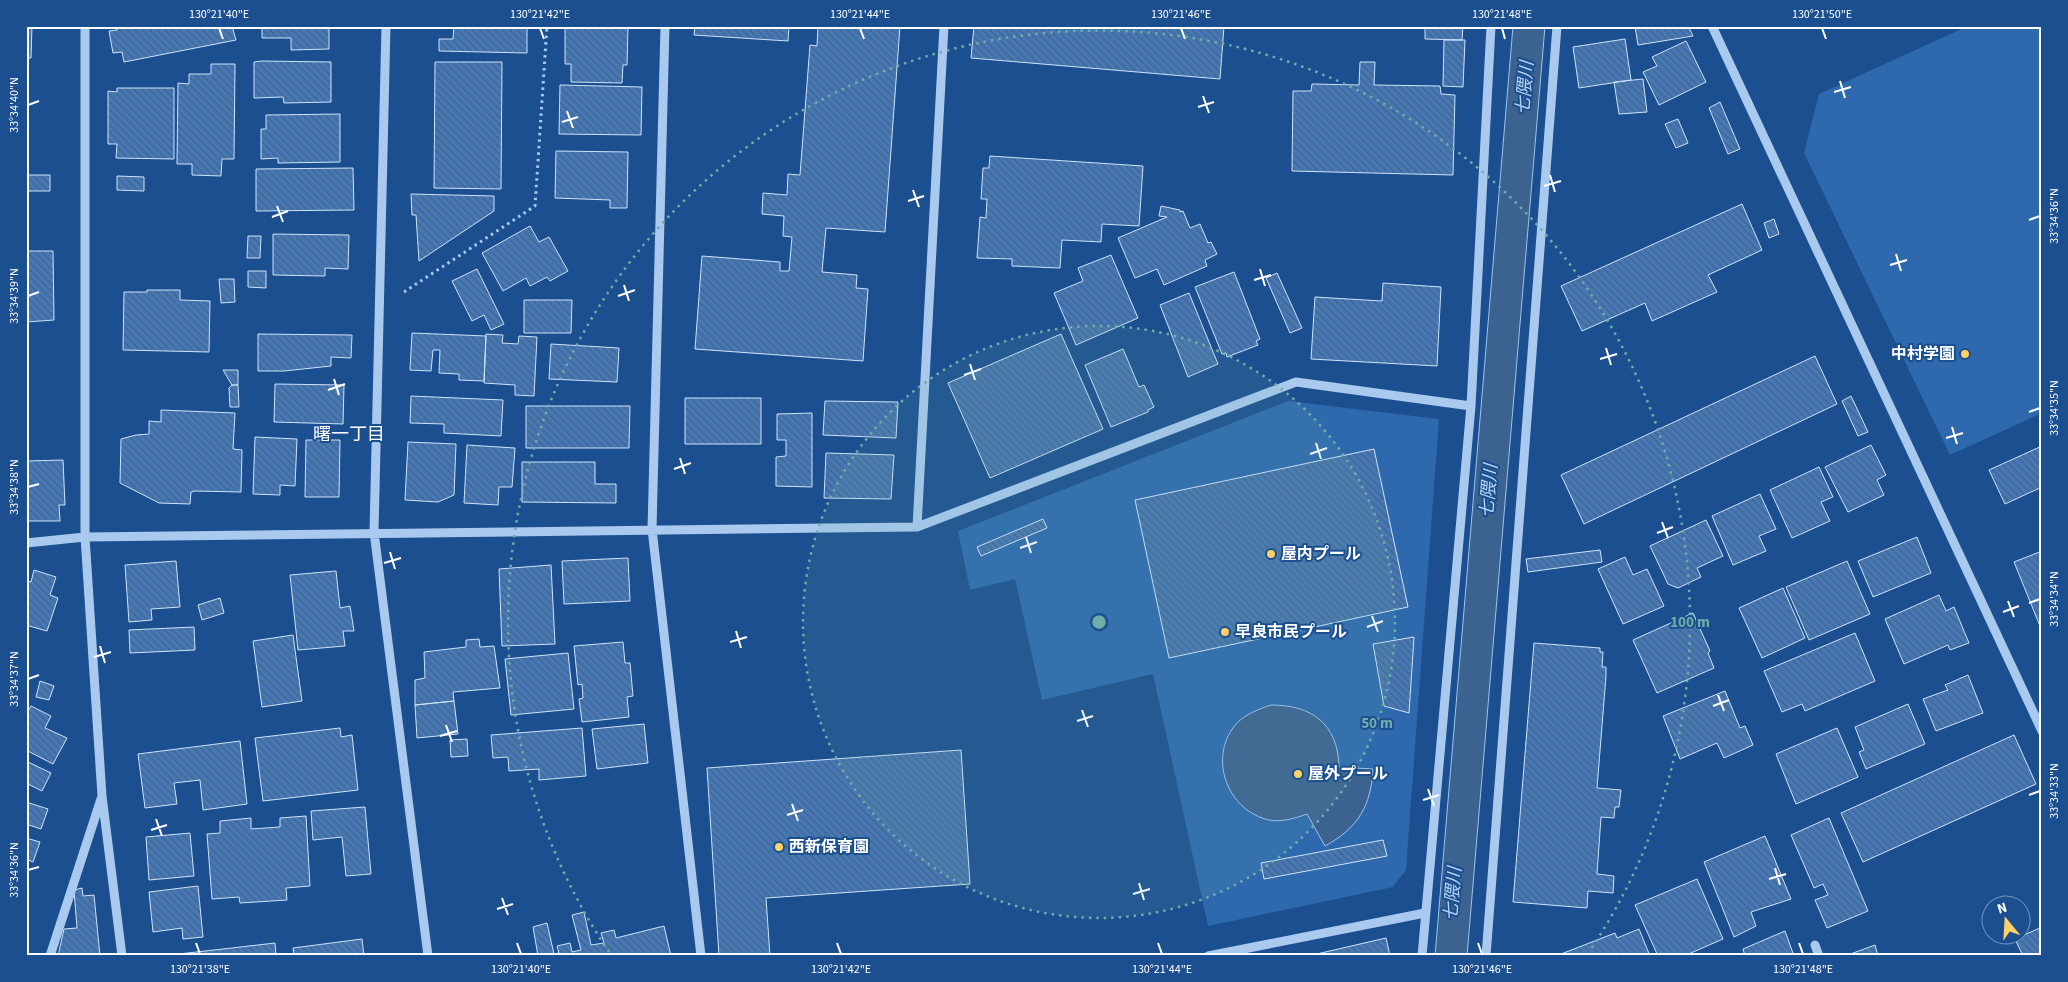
<svg xmlns="http://www.w3.org/2000/svg" width="2068" height="982" font-family="'Source Sans 3','Noto Sans JP',sans-serif">
<defs>
<pattern id="building-back-hatch" width="6" height="6" patternUnits="userSpaceOnUse" patternTransform="scale(1.25)"><rect width="6" height="6" fill="#4478b7"/><path d="M-1 5l2 2M0 0l6 6M5-1l2 2" fill="none" stroke="#486282"/></pattern>
</defs>
<rect width="100%" height="100%" fill="#1b4f8f"/>
<!-- pitch -->
<path fill="#2e69ad" d="M1968 26H2042V413L1950 455 1804 153 1819 94Z
M1288 401 1439 419 1406 870 1393 887 1208 926 1153 674 1042 700 1015 579 970 590 958 531Z"/>
<!-- water -->
<path fill="#3c6290" stroke="#9cc4f0" d="M1513 26H1545L1467 956H1435Z
M1271 705C1312 705 1338 724 1339 767L1373 769C1371 806 1358 828 1325 846L1307 814C1293 819 1277 824 1262 818 1224 804 1209 754 1237 723 1246 714 1259 709 1271 705Z"/>
<!-- building -->
<path fill="url(#building-back-hatch)" stroke="#cfe3fa" d="M26 26H32L31 58H26Z
M116 26H232L236 40 124 62 122 52 113 53 109 31 117 30Z
M262 26H329V49L291 50V38H262Z
M454 26H527V53L439 51V39H453Z
M565 26H628L627 65H623L622 83 571 82V64H565Z
M695 26H789L788 41 694 35Z
M818 26H900L885 232 826 228 822 272 857 275 856 288 868 289 863 361 695 349 702 256 780 262V271H789L792 237 783 236 784 216 762 214 763 193 787 195 788 174 800 175 810 45 817 46Z
M974 26H1224L1220 79 971 58Z
M1425 26H1463L1462 40 1425 39Z
M1635 26H1688L1693 36 1638 45Z
M1625 39 1631 80 1579 88 1573 47Z
M1444 40H1465L1463 87 1443 86Z
M1686 41 1706 82 1659 105 1643 72 1657 66 1652 57Z
M262 61 331 62V102L284 103 283 97 254 98V62Z
M435 62H502L501 189 434 188Z
M1360 62H1375L1374 85 1440 86 1441 94 1455 95 1453 175 1292 171 1293 91H1311L1312 84 1359 85Z
M211 64H235L234 159H222L221 176 192 175V164H177L178 83 189 84V74H211Z
M1643 79 1647 112 1619 114 1614 82Z
M560 85 642 87 641 135 559 134Z
M117 88H174V159L116 158 117 144H108V91L117 92Z
M1720 102 1740 149 1728 154 1709 108Z
M340 114V162L278 163V158L261 159V129H266V115Z
M1678 119 1688 143 1676 148 1665 124Z
M556 151 628 152 627 208H610V200L555 198Z
M990 156 1143 166 1139 226 1102 224 1101 242 1062 240 1060 268 1012 266V259L977 258 980 217 986 218 987 199H981L983 168H989Z
M353 168 354 210 256 211V169Z
M26 175H50V191H26Z
M117 176 144 177V191L117 190Z
M411 194 494 196V211L419 261 416 215H412Z
M1742 204 1762 250 1708 275 1717 292 1652 321 1645 303 1582 331 1561 286Z
M1161 206 1180 210V212L1183 211 1190 228 1200 224 1208 243 1211 242 1217 254 1205 260 1207 266 1164 285 1157 269 1135 278 1118 238 1167 217 1159 216Z
M1774 219 1779 234 1769 238 1764 223Z
M530 226 539 242 549 237 568 271 550 281 547 277 530 286 526 278 503 291 482 253Z
M273 234 349 235 348 269 325 268V276L273 275Z
M248 236H261L260 258H247Z
M26 251H53L54 320 26 322Z
M1111 255 1138 318 1076 345 1054 293 1083 281 1078 268Z
M477 269 504 324 491 330 484 315 472 321 452 281Z
M248 271H266V288L248 287Z
M1234 272 1260 339 1256 341 1258 345 1227 357 1226 353 1222 354 1195 287Z
M1277 273 1302 328 1290 333 1266 278Z
M219 279H234L235 302 221 303Z
M1383 283 1441 287 1437 366 1311 359 1315 297 1382 301Z
M147 290H180V300L210 301 209 352 123 350 124 292H147Z
M1189 293 1218 364 1188 377 1160 305Z
M524 300H572L571 333H524Z
M412 333 486 336 484 381 459 380V374L439 373 440 350H433L431 371 410 370Z
M258 334 352 335 351 358 331 357V366L284 371H258Z
M486 334 503 335 502 343 518 344 519 336 537 337 534 396 515 395V385L484 383Z
M1061 334 1103 429 990 478 948 383Z
M551 344 619 348 617 382 549 379Z
M1123 349 1139 387 1144 385 1154 407 1148 410V412L1111 427 1085 365Z
M1815 356 1837 404 1584 524 1561 475Z
M223 370H238V385H232Z
M275 384 344 385 343 424 274 422Z
M232 385H238L239 407H230L229 388Z
M411 396 503 400 501 436 444 433V424L410 423Z
M1851 396 1868 432 1858 436 1842 401Z
M685 398H761V444H685Z
M825 401 898 402 896 438 823 435Z
M526 406H630L629 448H526Z
M161 410 235 413 233 449 242 450 241 492 195 491 191 492 190 504 159 503 120 483 121 439 136 435 149 434V421L161 422Z
M812 413V487L776 486V457L786 456V440H777V414Z
M255 437 297 439 295 486 280 485V495L253 494Z
M306 440H340L339 497H305Z
M408 442 456 444 454 495 438 502 405 500Z
M467 445 515 448 512 487H499L498 505 464 503Z
M1871 445 1886 475 1877 480 1884 495 1848 512 1825 467Z
M2042 446V487L2005 504 1989 470Z
M1374 449 1408 607 1169 658 1135 500Z
M826 453 894 455 891 499 824 498Z
M63 460 65 505H59L60 521H26V461Z
M522 462H595V484H616V503L522 502Z
M1819 467 1833 497 1821 502 1830 521 1792 538 1770 490Z
M1760 494 1776 529 1759 536 1766 551 1733 565 1712 516Z
M1043 519 1047 528 981 556 977 547Z
M1706 520 1723 556 1697 568 1701 577 1678 588 1668 584 1650 546Z
M1917 537 1931 573 1873 597 1858 561Z
M1600 550 1602 562 1528 572 1526 559Z
M2042 551V631L2014 562Z
M1625 557 1633 575 1647 569 1664 606 1623 624 1598 569Z
M628 558 630 601 564 604 562 561Z
M176 561 180 607 151 609 152 620 129 622 125 565Z
M1847 561 1870 614 1809 640 1786 587Z
M551 565 555 644 502 646 499 569Z
M34 570 56 577 50 595 58 598 47 631 26 625V580L31 582Z
M336 571 340 608 350 606 354 631H343L345 646 298 650 290 575Z
M1783 588 1805 638 1762 658 1739 608Z
M1939 595 1946 611 1954 607 1969 643 1950 650 1948 645 1904 664 1885 619Z
M220 598 224 613 202 620 198 605Z
M1693 613 1710 651 1708 653 1714 668 1657 693 1633 640Z
M194 627 195 650 130 653 129 630Z
M1855 633 1875 681 1805 711 1802 704 1782 712 1764 671Z
M293 635 302 701 262 707 253 641Z
M1414 637 1409 713 1384 706 1373 644Z
M479 639 480 647 494 646 500 688 453 692 454 701 415 705V680L425 678 424 652 466 647V640Z
M623 642 625 663H630L633 696 627 697 629 717 582 722 579 699 583 698 582 684 578 685 574 646Z
M1534 643 1600 648V652H1603L1602 667H1606V676L1597 788 1621 790 1619 807H1615L1614 818 1601 817 1597 874 1614 876 1613 893 1588 891 1587 908 1513 902Z
M568 653 574 709 511 715 505 659Z
M1968 675 1983 713 1936 731 1923 699 1948 690 1945 685Z
M40 681 54 686 49 700 36 697Z
M1725 691 1740 728 1745 726 1753 745 1724 758 1717 743 1680 759 1663 716Z
M454 701 458 734 417 738 415 705Z
M1908 704 1925 744 1866 769 1859 752 1864 750 1855 727Z
M31 706 51 716 45 728 67 738 53 764 26 750V714Z
M644 724 648 763 597 769 592 729Z
M340 728 341 737 352 735 358 790 263 801 255 738Z
M582 728 586 776 539 780V769L509 771 508 757 493 758 491 735Z
M1837 728 1858 777 1796 804 1776 754Z
M2014 735 2036 784 1863 862 1841 813Z
M467 739 468 756 451 757 450 740Z
M240 741 247 804 203 810 200 780 174 783 177 804 145 808 138 754Z
M961 750 970 884 766 898 770 956H719L707 768Z
M26 761 51 773 42 791 26 783Z
M26 802 48 809 41 829 26 824Z
M365 807 371 874 346 876 342 837 313 840 311 811Z
M306 816 310 886 286 888 287 900 240 903 239 897 212 899 207 834 220 833V821L251 818V829L280 827V818Z
M1829 818 1868 911 1827 928 1815 900 1828 895 1823 884 1814 888 1791 835Z
M190 833 194 876 149 880 146 837Z
M1765 836 1791 899 1751 912 1756 926 1734 937 1704 862Z
M26 838 40 842 33 862 26 859Z
M1383 840 1387 856 1264 879 1261 863Z
M1697 879 1723 939 1684 956H1658L1635 905Z
M198 886 203 937 183 939 182 928 153 932 149 892Z
M82 888 83 896 94 895 100 956H58L64 929 77 928 74 890Z
M584 912 591 945 604 943 601 933 614 930 616 938 664 926 671 956H538L533 927 547 923 554 954 559 953 557 946 570 943 572 952 581 950 572 915Z
M2042 927V956H2023L2015 939Z
M1639 929 1650 956H1556L1615 933 1617 938Z
M1785 931 1794 956H1745L1743 949Z
M1386 938 1390 956H1308Z
M362 939 364 956H294L293 948Z
M275 943 276 956H161L223 949Z
M1875 945 1878 956H1845Z"/>
<g fill="none" stroke-linecap="round" stroke-linejoin="round">
<!-- path -->
<path stroke="#a9c9ee" stroke-width="3" stroke-dasharray="2.5 4" stroke-linecap="butt" d="M404 292 535 206 547 26"/>
<!-- minor -->
<path stroke="#a9c9ee" stroke-width="9" d="M85 26V537L102 796 122 956
M386 26 374 532 428 956
M665 26 652 529 701 956
M1712 26 2042 731
M917 527 944 26
M26 543 85 537 917 527 1296 382 1471 406
M1815 945 1819 956
M50 956 101 799
M1208 956 1425 913
M1422 956 1471 406 1491 26
M1486 956 1557 26"/>
</g>
<!-- ticks -->
<path fill="none" stroke="#fff" stroke-width="2" d="M219 28 223 39M540 28 544 39M860 28 864 39M1181 28 1185 39M1502 28 1505 39M1822 28 1826 39M1840 81 1845 98M1834 92 1851 87M1203 96 1209 113M28 105 39 101M1198 107 1214 102M567 111 573 128M562 122 578 117M1550 175 1555 192M1544 186 1561 181M913 190 919 207M908 201 924 196M277 206 283 222M272 217 288 211M2029 220 2040 216M1896 254 1901 271M1890 265 1907 260M1260 269 1265 286M1254 280 1271 275M624 285 629 301M28 296 39 292M618 296 635 290M1606 348 1611 365M1600 359 1617 354M970 364 975 380M964 375 981 369M334 379 339 395M328 390 345 384M2029 412 2040 408M1952 427 1957 444M1946 438 1963 433M1316 443 1321 459M1310 454 1327 448M680 458 685 474M674 469 691 463M28 487 39 484M1662 522 1668 538M1657 533 1673 527M1026 537 1031 553M1020 548 1037 542M390 552 395 569M384 563 401 558M2008 601 2014 617M2029 603 2040 599M2003 612 2019 606M1372 616 1378 632M1367 627 1383 621M736 631 741 648M730 642 747 637M100 646 105 663M94 657 111 652M28 679 39 675M1718 695 1724 711M1713 706 1729 700M1082 710 1088 727M1077 721 1093 716M446 725 452 742M440 736 457 731M1428 789 1434 806M2029 795 2040 791M1423 800 1439 795M792 804 798 821M787 815 803 810M156 819 162 836M151 830 167 825M1775 868 1780 885M28 870 39 867M1769 879 1786 874M1139 883 1144 900M1133 894 1150 889M502 898 508 915M497 909 513 904M196 943 200 954M517 943 521 954M837 943 841 954M1158 943 1162 954M1478 943 1482 954M1799 943 1803 954"/>
<!-- distance rings -->
<circle cx="1099" cy="622" r="296" fill="#6fada8" fill-opacity=".12"/>
<g fill="none" stroke="#6fada8" stroke-width="2.5" stroke-dasharray="2.5 5">
<circle cx="1099" cy="622" r="296"/>
<path d="M609 952A591 591 0 1 1 1589 952"/>
</g>
<!-- markers -->
<g fill="#ffd166" stroke="#1b4f8f" stroke-width="2">
<circle cx="1965" cy="354" r="5"/>
<circle cx="1271" cy="554" r="5"/>
<circle cx="1225" cy="632" r="5"/>
<circle cx="1298" cy="774" r="5"/>
<circle cx="779" cy="847" r="5"/>
</g>
<g text-anchor="middle" dominant-baseline="central" stroke-width="4" stroke-linejoin="round" paint-order="stroke">
<!-- poi labels -->
<g font-size="16" font-weight="bold" fill="#fff" stroke="#1b4f8f" text-anchor="start">
<text x="1955" y="354" text-anchor="end">中村学園</text>
<text x="1281" y="554">屋内プール</text>
<text x="1235" y="632">早良市民プール</text>
<text x="1308" y="774">屋外プール</text>
<text x="789" y="847">西新保育園</text>
</g>
<!-- water labels -->
<g font-size="18" font-style="italic" fill="#b5d3f5" stroke="#1b4f8f">
<text transform="translate(1525 88) rotate(-85)">七隈川</text>
<text transform="translate(1489 491) rotate(-85)">七隈川</text>
<text transform="translate(1453 894) rotate(-85)">七隈川</text>
</g>
<!-- neighbourhood labels -->
<g font-size="18" fill="#fff" stroke="#1b4f8f">
<text x="349" y="434">曙一丁目</text>
</g>
</g>
<circle cx="1099" cy="622" r="8" fill="#6fada8" stroke="#1b4f8f" stroke-width="2.5"/>
<g font-size="15" text-anchor="middle" font-weight="bold" fill="#6fada8" stroke="#1b4f8f" stroke-width="4" stroke-linejoin="round" paint-order="stroke">
<text x="1690" y="627">100 m</text>
<text x="1377" y="728">50 m</text>
</g>
<!-- border -->
<rect width="2068" height="982" fill="none" stroke="#1b4f8f" stroke-width="55"/>
<!-- north arrow -->
<g transform="translate(2006 920) rotate(342)"><circle r="24" fill="#1b4f8f" stroke="#7695bc"/>
<path d="M0-4L9 19L0 12L-9 19Z" fill="#ffd166"/>
<text y="-8" font-size="14" font-weight="bold" text-anchor="middle" fill="#ffffff">N</text>
</g>
<rect x="28" y="28" width="2012" height="926" fill="none" stroke="#fff" stroke-width="2"/>
<g font-size="12" text-anchor="middle" fill="#fff">
<text x="219" y="18">130°21'40"E</text>
<text x="540" y="18">130°21'42"E</text>
<text x="860" y="18">130°21'44"E</text>
<text x="1181" y="18">130°21'46"E</text>
<text x="1502" y="18">130°21'48"E</text>
<text x="1822" y="18">130°21'50"E</text>
<text transform="translate(14 105) rotate(-90)" y="4">33°34'40"N</text>
<text transform="translate(2054 216) rotate(-90)" y="4">33°34'36"N</text>
<text transform="translate(14 296) rotate(-90)" y="4">33°34'39"N</text>
<text transform="translate(2054 408) rotate(-90)" y="4">33°34'35"N</text>
<text transform="translate(14 487) rotate(-90)" y="4">33°34'38"N</text>
<text transform="translate(2054 599) rotate(-90)" y="4">33°34'34"N</text>
<text transform="translate(14 679) rotate(-90)" y="4">33°34'37"N</text>
<text transform="translate(2054 791) rotate(-90)" y="4">33°34'33"N</text>
<text transform="translate(14 870) rotate(-90)" y="4">33°34'36"N</text>
<text x="200" y="973">130°21'38"E</text>
<text x="521" y="973">130°21'40"E</text>
<text x="841" y="973">130°21'42"E</text>
<text x="1162" y="973">130°21'44"E</text>
<text x="1482" y="973">130°21'46"E</text>
<text x="1803" y="973">130°21'48"E</text>
</g>
</svg>
